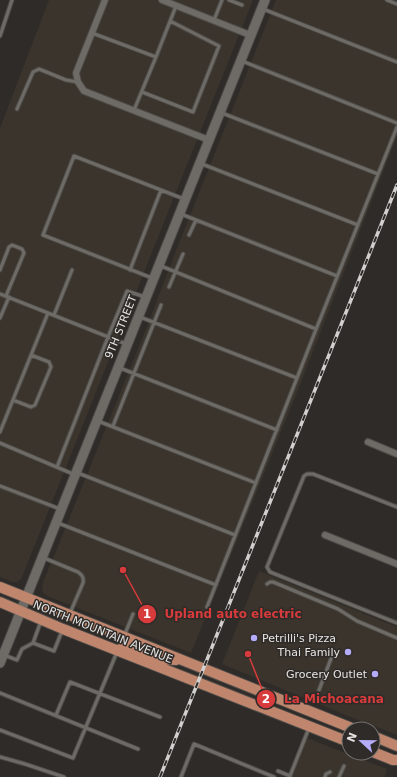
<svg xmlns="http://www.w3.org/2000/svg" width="397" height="777" font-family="'DejaVu Sans',sans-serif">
<rect width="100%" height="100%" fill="#2e2b28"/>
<!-- built -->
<path fill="#3b342c" d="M49 0H253L24 572 21 579 17 582H12L0 577V128Z
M276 0H397V136L298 390 191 653 47 596 43 593 42 588 43 582 56 551 146 329 177 248Z
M259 571 397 627V735L343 714 222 664Z
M307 738 387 769 385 777H292Z"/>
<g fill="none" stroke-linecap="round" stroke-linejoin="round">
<!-- lane casing -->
<g stroke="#4c4a47" stroke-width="5">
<path id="lane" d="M229 0 242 5
M387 0 397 4
M263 9 397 62
M214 20 222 0
M92 33 156 57 134 110
M0 36 12 0
M156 57 176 6
M242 61 397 123
M142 92 193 112 219 46 170 21
M17 109 33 72 39 69 66 80 78 82
M222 113 378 174
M202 164 358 225
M181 214 337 276
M189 235 196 220
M161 266 316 329
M0 270 9 247 12 245 22 249 24 253 6 296
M130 270 161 190
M152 278 43 235 74 156 184 199
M169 287 183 254
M0 294 48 313
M54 315 72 270
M140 317 297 378 207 607
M0 318 9 297
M120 368 277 430
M297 378 315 332 397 127
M13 400 31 407 35 405 51 367 49 362 31 355
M98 421 256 483
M113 426 161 305
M0 432 48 313 126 344
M0 443 73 474
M57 467 108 337 127 291 145 297
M78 473 235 535
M0 486 60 509
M397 507 313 474H307L304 476 267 567 270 572 397 623
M58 523 216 585
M44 558 78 572C82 575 84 577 83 583L70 613
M267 584 270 582H273L338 609 357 621 397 638
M41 621 33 643 54 651 62 631
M125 634 133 614
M4 655 17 660 22 649 33 643
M319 690 332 656
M0 693 138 749
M56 715 70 682 160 717
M0 730 73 758 117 652
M0 757 25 764 64 777
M278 771 290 776 309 728
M181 777 194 744 274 777
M325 777 326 774 330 772
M339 777 344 766"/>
</g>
<!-- street casing -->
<g stroke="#4c4a47" stroke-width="8">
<path id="street" d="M105 0 76 73 78 82 84 91 209 140
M162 0 250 35
M368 442 397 454
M325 535 397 564"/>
</g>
<!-- secondary casing -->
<g stroke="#4c4a47" stroke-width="11">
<path id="secondary" d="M0 663 265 0"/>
</g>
<!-- primary casing -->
<g stroke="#4c4a47" stroke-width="12">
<path id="primary" d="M0 587 354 729
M0 602 63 629 349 742
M118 650 127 646 161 659 176 660
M373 736 397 746
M373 752 393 760H397"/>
</g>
<!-- lane -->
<use href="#lane" stroke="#6e6b67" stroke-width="3"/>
<!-- street -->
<use href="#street" stroke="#6e6b67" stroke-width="6"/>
<!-- secondary -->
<use href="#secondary" stroke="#6e6b67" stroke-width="9"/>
<!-- primary -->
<use href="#primary" stroke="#c0856d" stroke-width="10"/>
<!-- rail casing -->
<g stroke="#d2d0ce" stroke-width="3.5">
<path id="rail" d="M160 777 397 185"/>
</g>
<!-- rail -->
<use href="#rail" stroke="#2e2b28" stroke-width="2" stroke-dasharray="6" stroke-linecap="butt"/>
</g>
<!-- markers -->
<g fill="#b4acf9" stroke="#2e2b28" stroke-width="1.5">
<circle cx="254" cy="638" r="4"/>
<circle cx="348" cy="652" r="4"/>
<circle cx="375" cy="674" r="4"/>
</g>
<g text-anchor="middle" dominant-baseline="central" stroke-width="3" stroke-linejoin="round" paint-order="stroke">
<!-- street labels -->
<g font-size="11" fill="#e7e5e3" stroke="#2e2b28">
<text transform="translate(121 327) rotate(-68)">9TH STREET</text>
<text transform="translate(103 632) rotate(22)">NORTH MOUNTAIN AVENUE</text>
</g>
<!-- poi labels -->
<g font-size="11" fill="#e7e5e3" stroke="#2e2b28" text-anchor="end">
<text x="262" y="638" text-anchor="start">Petrilli's Pizza</text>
<text x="340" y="652">Thai Family</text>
<text x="367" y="674">Grocery Outlet</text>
</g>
</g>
<!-- callouts -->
<path fill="none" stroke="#d83b3b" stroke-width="1.5" d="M123 570L147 614M248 654L266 699"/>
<g fill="#d83b3b" stroke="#2e2b28" stroke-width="1.5">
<circle cx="123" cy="570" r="4"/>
<circle cx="248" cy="654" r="4"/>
<circle cx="147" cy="614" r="10"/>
<circle cx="266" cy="699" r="10"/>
</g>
<g font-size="12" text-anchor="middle" font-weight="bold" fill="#fff">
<text x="147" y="618">1</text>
<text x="266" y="703">2</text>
</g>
<g font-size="12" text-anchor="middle" font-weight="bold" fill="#d83b3b" stroke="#2e2b28" stroke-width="3" stroke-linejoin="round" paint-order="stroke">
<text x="233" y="618">Upland auto electric</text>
<text x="334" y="703">La Michoacana</text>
</g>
<!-- north arrow -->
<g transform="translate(361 741) rotate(292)"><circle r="19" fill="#2e2b28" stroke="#787573"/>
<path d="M0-3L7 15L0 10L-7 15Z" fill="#b4acf9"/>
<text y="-6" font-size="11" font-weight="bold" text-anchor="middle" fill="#e7e5e3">N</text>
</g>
</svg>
